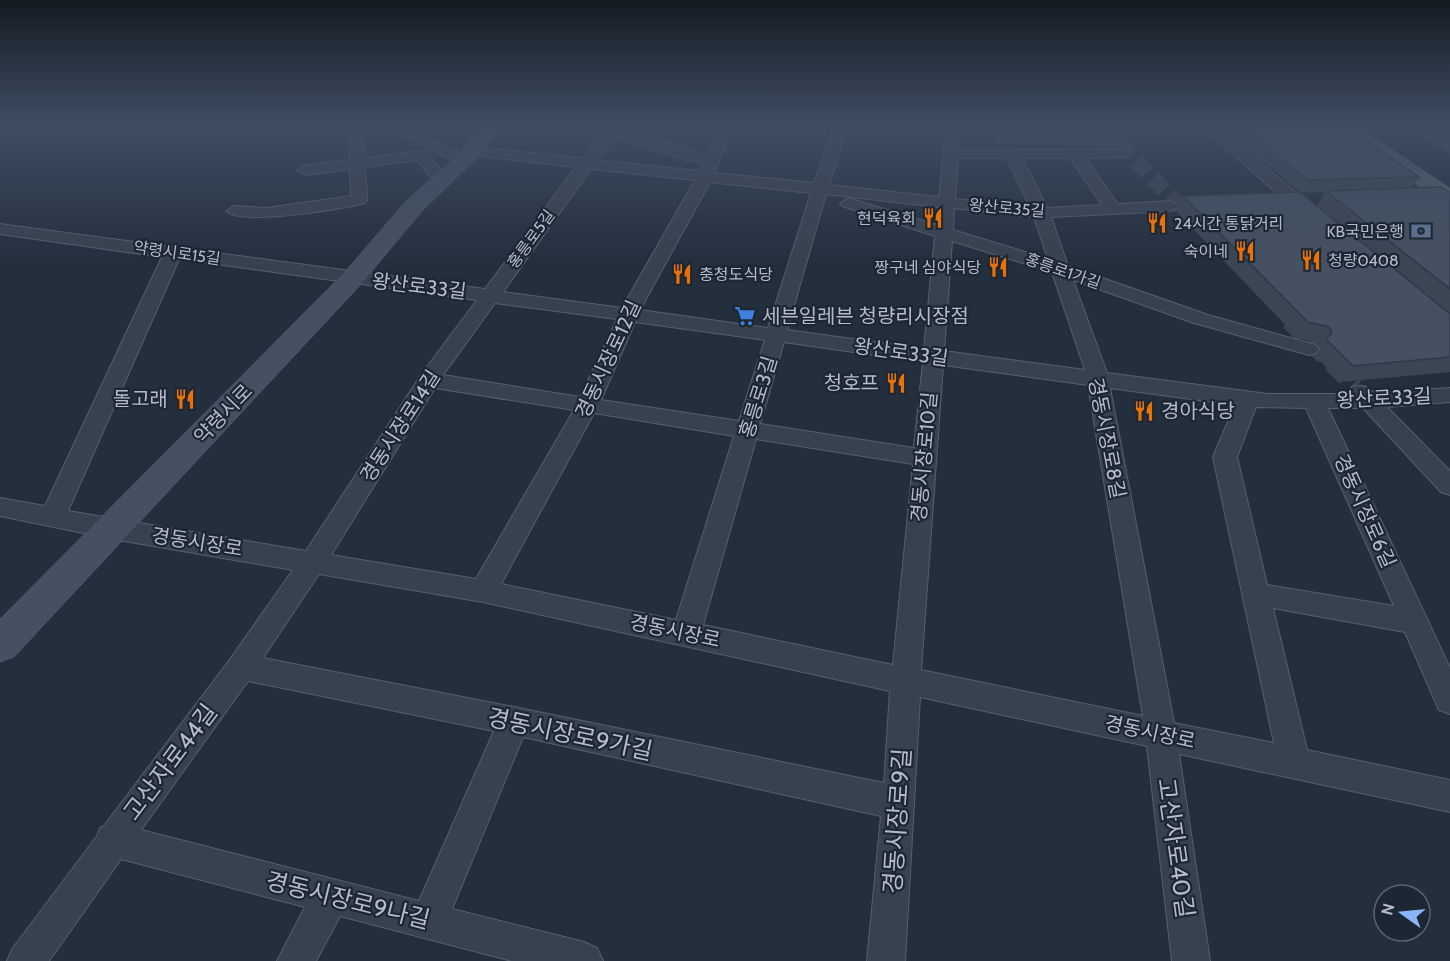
<svg xmlns="http://www.w3.org/2000/svg" width="1450" height="961" font-family="Cabin,'Noto Sans KR',sans-serif">
<rect width="100%" height="100%" fill="#242f3e"/>
<g fill="none" stroke-linecap="round" stroke-linejoin="round">
<!-- minor-tunnel-far1 -->
<path stroke="#3a4453" stroke-width="16" stroke-dasharray="16 8" stroke-linecap="butt" d="M1103 126 1200 228"/>
<!-- minor-tunnel -->
<path stroke="#3a4453" stroke-width="20" stroke-dasharray="20 10" stroke-linecap="butt" d="M1290 320 1356 386"/>
<!-- minor casing -->
<g stroke="#565f6c" stroke-width="2">
<path id="minor" d="M384 126H402L468 157 471 160 468 163H458Z
M588 126H621L619 129 707 155 720 126H734L714 173 814 183 834 126H848L829 185 939 197 946 126H960L958 149 1129 150 1131 153 1129 156 1124 157 1085 158 1118 204 1171 201 1179 206 1171 211 1051 217 1068 266 1208 315 1316 345 1319 349 1316 353 1309 355 1302 353 1194 323 1073 280 1107 373 1268 394H1350L1352 387C1362 384 1367 386 1374 393L1450 388V402L1387 407 1450 471V495L1441 492 1363 408H1328L1450 668V714L1439 710 1405 632 1273 608 1307 750 1450 780V812L1179 754 1210 961H1172L1147 746 920 697 905 961H867L881 816 523 737 452 909 584 942 597 948 603 961H512L340 916 316 961H277L305 907 121 859 49 961H7L13 948 97 836 100 828 104 826 231 658 293 570 113 539 0 516V498L45 506 162 257 0 234V224L485 289 576 167 472 155 465 151 472 147 583 158 602 133ZM614 137 686 160 703 163 699 171 597 160ZM958 158H1007L1030 207 955 199ZM1022 158H1070L1102 205 1047 208ZM591 169 695 180 622 308 503 292ZM710 182 811 193 768 328 640 310ZM826 194 938 207 936 225 848 198 840 203 842 206 935 236 924 349 787 330ZM954 208 1034 217 1048 259 953 230ZM952 241 1052 272 1085 370 944 351ZM179 259 477 300 421 375 306 551 68 511ZM495 303 617 319 580 397 443 375ZM635 322 765 340 739 421 601 400ZM784 342 923 362 914 448 760 424ZM943 365 1088 385 1143 716 921 670ZM435 388 574 410 476 579 331 555ZM1110 388 1235 405 1213 457 1274 743 1174 723ZM1256 407 1306 408 1394 606 1267 585 1237 457ZM594 413 734 436 676 620 501 584ZM756 439 913 464 893 665 703 625ZM319 574 483 602 890 691 884 783 514 707 263 658ZM248 681 494 731 419 901 141 830Z
M1201 126H1216L1317 210 1319 214 1317 218H1305Z
M356 128 363 132 365 158 421 151 426 152 449 180 441 185 435 183 417 160 365 167 367 200 365 203C344 209 238 226 226 211L234 206 266 208 351 196 350 169 305 175 297 170 305 165 350 160 349 132Z"/>
</g>
<!-- secondary casing -->
<g stroke="#565f6c" stroke-width="1">
<path id="secondary" d="M483 126H503L476 159 422 211 362 283 14 657 0 662V619L344 273 406 201 462 151Z"/>
</g>
<!-- primary casing -->
<g stroke="#414a57" stroke-width="1">
<path id="primary" d="M1334 126H1357L1450 188V205L1442 203Z"/>
</g>
<!-- minor -->
<use href="#minor" fill="#38414e" fill-rule="evenodd"/>
<!-- secondary -->
<use href="#secondary" fill="#465061" fill-rule="evenodd"/>
<!-- primary -->
<use href="#primary" fill="#56606e" fill-rule="evenodd"/>
</g>
<!-- wall -->
<path fill="#3b4654" d="M989 126H1134L1127 146 998 144Z
M1220 126H1344L1419 177 1412 188 1450 193V372L1341 382 1315 356 1321 348 1318 344 1298 338 1176 211 1183 196 1317 206 1325 192 1301 193Z
M1407 126H1450V154Z"/>
<!-- building -->
<path fill="#455162" stroke="#303945" stroke-width="1.5" d="M1241 126H1344L1419 177 1308 180Z
M1441 187 1450 193V289L1326 191Z
M1300 192 1450 314V357L1353 366 1326 339 1332 333 1329 327 1308 322 1183 196Z"/>
<!-- sky -->
<linearGradient id="sky" x2="0" y2="1"><stop stop-color="#141a22"/><stop offset="0.48" stop-color="#3f4d63"/><stop offset="1" stop-color="#3f4d63" stop-opacity="0"/></linearGradient>
<rect width="1450" height="260" fill="url(#sky)"/>
<!-- icons -->
<defs>
<g id="restaurant-bare" transform="scale(1.62)"><path d="M-5-6h1v4h1v-4h1v4h1v-4h1v5L-1.5 .5V6h-2V.5L-5-1ZM5-6V6H3V1.5H1.5Q1.5-4 5-6Z" fill="#e8710a" stroke="#1d2633" stroke-width="2.5" paint-order="stroke"/></g>
<g id="bank-bare" transform="scale(1.62)"><path d="M-6-4H6V4H-6ZM0-2.3a2.3 2.3 0 1 0 0 4.6a2.3 2.3 0 1 0 0-4.6Z" fill="#5c6f8a" stroke="#1d2633" stroke-width="2.5" paint-order="stroke"/></g>
<g id="supermarket-bare" transform="scale(1.62)"><path d="M-6-5.5h2.5l.6 2H6L4.5 2H-2.5L-4.4-4H-6ZM-1.5 3.2a1.3 1.3 0 1 0 .1 0ZM3 3.2a1.3 1.3 0 1 0 .1 0Z" fill="#3f7fe0" stroke="#1d2633" stroke-width="2.5" paint-order="stroke"/></g>
</defs>
<g fill-rule="evenodd">
<use href="#restaurant-bare" x="933" y="218"/>
<use href="#restaurant-bare" x="1157" y="223"/>
<use href="#bank-bare" x="1421" y="231"/>
<use href="#restaurant-bare" x="1245" y="251"/>
<use href="#restaurant-bare" x="1311" y="260"/>
<use href="#restaurant-bare" x="998" y="267"/>
<use href="#restaurant-bare" x="682" y="274"/>
<use href="#supermarket-bare" x="745" y="316"/>
<use href="#restaurant-bare" x="896" y="383"/>
<use href="#restaurant-bare" x="185" y="399"/>
<use href="#restaurant-bare" x="1144" y="411"/>
</g>
<g text-anchor="middle" dominant-baseline="central" stroke-width="4.5" stroke-linejoin="round" paint-order="stroke">
<!-- far-street labels -->
<g font-size="16" fill="#b4bcc9" stroke="#1d2633">
<text transform="translate(1007 208) rotate(5)">왕산로35길</text>
<text transform="translate(531 239) rotate(-54)">홍릉로5길</text>
<text transform="translate(177 253) rotate(8)">약령시로15길</text>
<text transform="translate(1063 271) rotate(19)">홍릉로1가길</text>
</g>
<!-- far-poi labels -->
<g font-size="16" fill="#b4bcc9" stroke="#1d2633" text-anchor="end">
<text x="916" y="218">현덕육회</text>
<text x="1174" y="223" text-anchor="start">24시간 통닭거리</text>
<text x="1404" y="231">KB국민은행</text>
<text x="1228" y="251">숙이네</text>
<text x="1328" y="260" text-anchor="start">청량0408</text>
<text x="981" y="267">짱구네 심야식당</text>
<text x="699" y="274" text-anchor="start">충청도식당</text>
</g>
<!-- street labels -->
<g font-size="20" fill="#b4bcc9" stroke="#1d2633">
<text transform="translate(419 286) rotate(7)">왕산로33길</text>
<text transform="translate(901 352) rotate(8)">왕산로33길</text>
<text transform="translate(608 359) rotate(-65)">경동시장로12길</text>
<text transform="translate(758 397) rotate(-73)">홍릉로3길</text>
<text transform="translate(1384 398) rotate(-3)">왕산로33길</text>
<text transform="translate(223 414) rotate(-46)">약령시로</text>
<text transform="translate(400 426) rotate(-57)">경동시장로14길</text>
<text transform="translate(1107 438) rotate(79)">경동시장로8길</text>
<text transform="translate(924 457) rotate(-85)">경동시장로10길</text>
<text transform="translate(1365 511) rotate(66)">경동시장로6길</text>
<text transform="translate(197 542) rotate(9)">경동시장로</text>
<text transform="translate(675 631) rotate(12)">경동시장로</text>
<text transform="translate(1150 732) rotate(12)">경동시장로</text>
</g>
<!-- poi labels -->
<g font-size="20" fill="#b4bcc9" stroke="#1d2633" text-anchor="start">
<text x="762" y="316">세븐일레븐 청량리시장점</text>
<text x="879" y="383" text-anchor="end">청호프</text>
<text x="168" y="399" text-anchor="end">돌고래</text>
<text x="1161" y="411">경아식당</text>
</g>
<!-- near-street labels -->
<g font-size="24" fill="#b4bcc9" stroke="#1d2633">
<text transform="translate(570 734) rotate(12)">경동시장로9가길</text>
<text transform="translate(170 762) rotate(-53)">고산자로44길</text>
<text transform="translate(897 821) rotate(-86)">경동시장로9길</text>
<text transform="translate(1176 848) rotate(82)">고산자로40길</text>
<text transform="translate(348 900) rotate(14)">경동시장로9나길</text>
</g>
</g>
<!-- north arrow -->
<g transform="translate(1402 913) rotate(285)"><circle r="28" fill="#1d2633" stroke="#59626f" stroke-width="1.5"/>
<path d="M0-4.5L10 22L0 15L-10 22Z" fill="#8ab4f8"/>
<text y="-9" font-size="16" font-weight="bold" text-anchor="middle" fill="#b4bcc9">N</text>
</g>
</svg>
